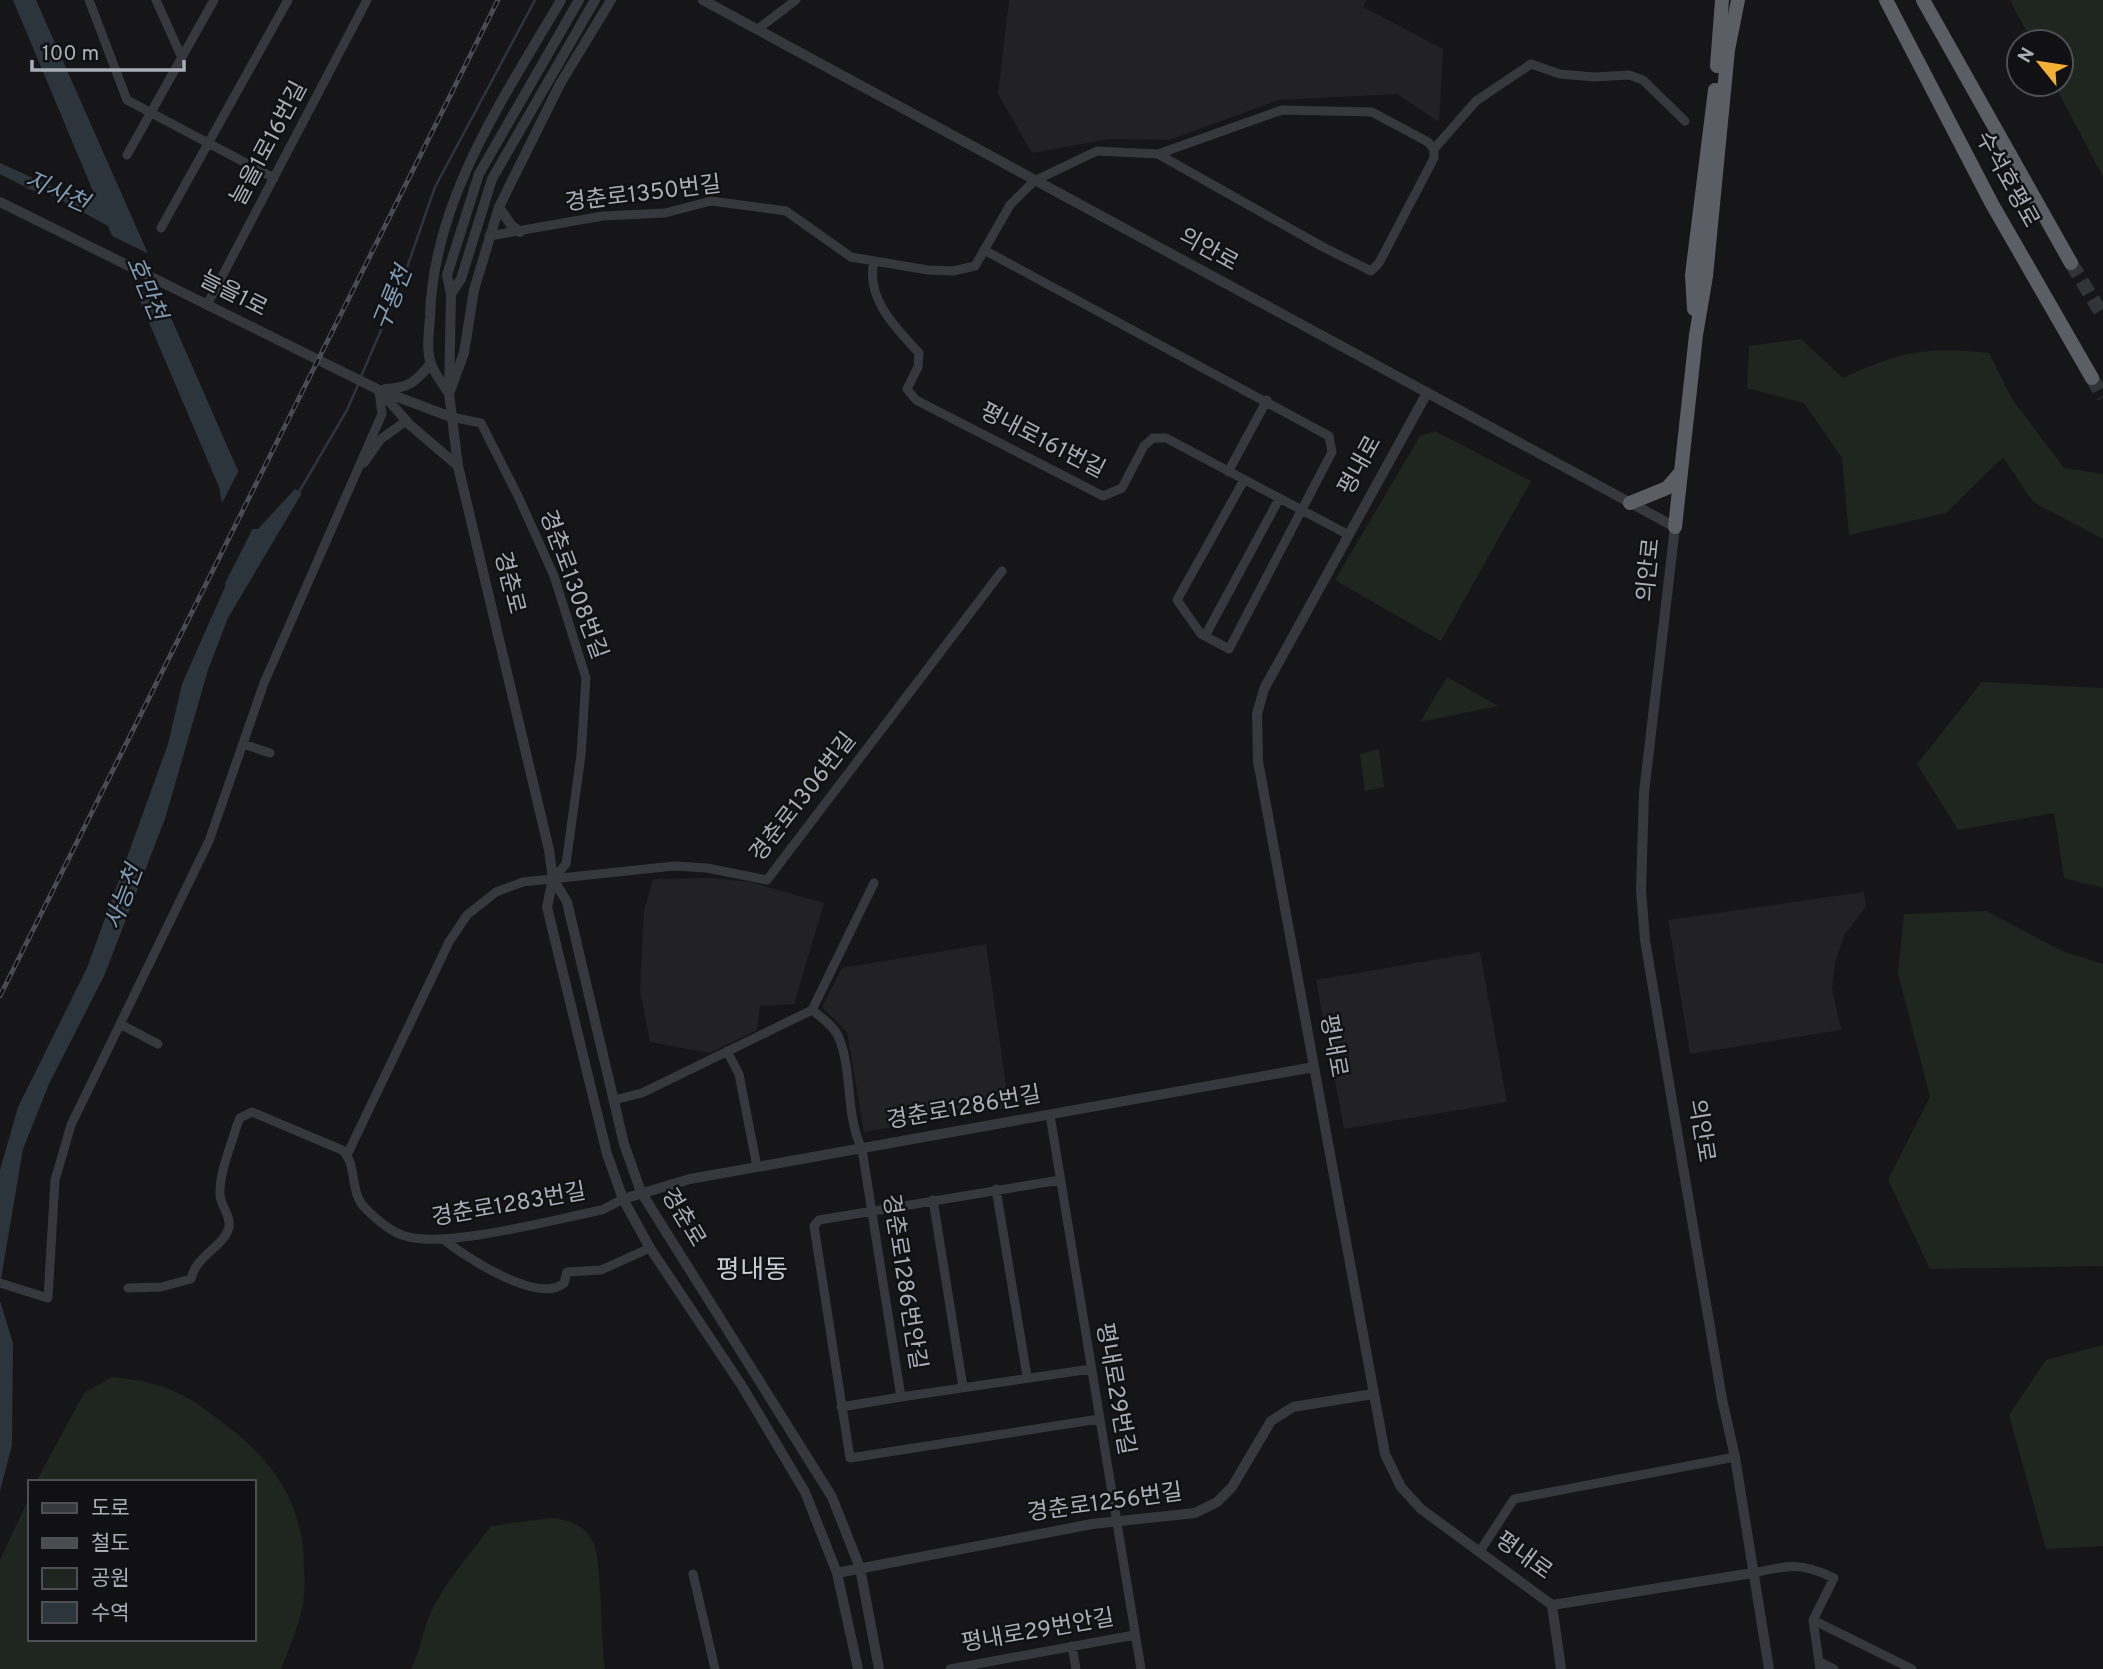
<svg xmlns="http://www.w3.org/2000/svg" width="2103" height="1669" font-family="Overpass,'Noto Sans KR',sans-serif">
<rect width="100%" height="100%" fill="#161618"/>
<!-- built -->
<path fill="#222225" d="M1009 0H1367L1363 7 1443 49 1439 122 1397 94 1279 100 1169 140 1109 139 1032 153 998 94Z
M713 878 750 882 824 903 794 1004 760 1006 757 1030 710 1053 650 1042 640 991 644 911 653 879Z
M1864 892 1866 907 1845 934 1835 962 1832 989 1841 1030 1690 1054 1668 920Z
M986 944 1009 1107 864 1132 847 1032 822 1007 842 968Z
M1480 952 1507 1102 1344 1129 1316 980Z"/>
<!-- green -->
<path fill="#1e261f" d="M2010 0H2103V177L2054 84H2061V42H2032Z
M1801 339 1843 378C1899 352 1927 346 1989 353L2012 399 2064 468 2103 474V539L2033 502 2003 457 1946 513 1849 535 1842 458 1804 403 1747 388 1749 346Z
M1435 431 1531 481 1441 641 1335 580 1420 436Z
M1447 677 1498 706 1420 722Z
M1982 682 2103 688V888L2064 878 2054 813 1958 830 1917 764Z
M1379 749 1384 787 1365 791 1360 754Z
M1986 911 2062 951 2103 964V1266L1930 1269 1888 1180 1930 1097 1898 973 1904 914Z
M2103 1345V1546L2046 1549 2009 1415 2046 1360Z
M112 1377C167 1383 184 1392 227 1426 275 1462 303 1505 304 1565 305 1581 305 1599 301 1613 296 1632 288 1651 281 1669H0V1560L30 1496V1639H254V1482H36L84 1393Z
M551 1518C568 1520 583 1524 592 1540 603 1559 600 1641 605 1669H411C421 1650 422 1631 431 1612 446 1581 470 1554 491 1526Z"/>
<!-- water -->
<path fill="#2c353c" d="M13 0H36L153 265 172 320 239 473 253 529H258L295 489 302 493 228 618 208 670 165 819 104 976 49 1084 23 1149 0 1285V1170L18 1107 87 968 168 744 182 684 225 587 230 542 219 487 108 226 46 192 31 190 0 174V163L79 199 95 196Z
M0 1301 13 1343 12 1445 0 1491Z"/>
<!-- pier -->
<path fill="#161618" d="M106 233 153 256 170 305 128 284Z
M240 468 255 524 205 623 222 586 226 542 219 509Z"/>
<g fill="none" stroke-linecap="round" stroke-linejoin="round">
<!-- stream -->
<path stroke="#2c353c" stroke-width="2.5" d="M360 379 403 279 435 187 535 0
M299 492 347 410 358 385"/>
<!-- trunk-tunnel -->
<path stroke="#333438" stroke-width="14" stroke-dasharray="14 7" stroke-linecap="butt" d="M2071 263 2103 316
M2092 378 2103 397"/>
<!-- minor -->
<path stroke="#37383d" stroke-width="9" d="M89 0 127 100 274 178
M156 0 182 58
M758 29 796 0
M1158 154 1323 247 1371 271 1379 263 1434 158V149
M127 155 214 0
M161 228 288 0
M489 236 603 216 665 213 711 201 786 211 851 257 928 270 953 271 975 266 1010 205 1034 181 1097 151 1158 154 1282 110 1372 112 1428 142 1434 149 1476 101 1531 64 1560 74 1594 77 1629 75 1643 80 1685 121
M984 250 1329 436 1332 452 1229 649 1201 634 1177 600 1244 480
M874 261C865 298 896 328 919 353L918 367 907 389 916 400 1103 496 1122 488 1144 446 1153 438H1166L1347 534
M207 305 367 0
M451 417 481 423 518 496 554 576 586 678 581 755 566 864 553 879
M364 463 381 439 406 421
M1228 472 1267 400
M1205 636 1279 499
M243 744 270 753
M812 1010C821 1017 835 1027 839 1038 853 1073 845 1115 862 1149L901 1397 1091 1369
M120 1024 158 1044
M727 1051 739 1074 757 1167
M614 1100 642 1093 812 1010 874 883
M1050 1115 1141 1669
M347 1155 449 942 467 915 496 892 523 882 674 866 707 868 767 880 1002 571
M1060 1180 819 1220 814 1226 850 1458 1099 1419
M996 1189 1027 1376
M933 1200 963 1387
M443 1239C465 1257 539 1305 564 1283L567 1272 601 1270 650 1248
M0 1283 48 1298 55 1180 71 1125 209 841 264 683 382 414 379 391
M128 1288 161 1287 191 1279C196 1255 225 1246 229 1227 231 1216 221 1206 220 1195 219 1173 231 1146 237 1125L240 1118 252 1112 342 1150C358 1164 349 1192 365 1208 376 1219 391 1232 405 1236 445 1249 556 1219 602 1210L623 1199
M841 1407 901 1397
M1480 1551 1514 1499 1735 1457
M1753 1573C1788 1565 1801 1562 1834 1578L1813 1620 1820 1669
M693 1574 715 1669
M1813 1620 1912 1669
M1072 1646 1076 1669
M1820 1662 1834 1669
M950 1669 1134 1635"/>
<!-- tertiary -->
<path stroke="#37383d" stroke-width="10" d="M579 0 479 174 447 275 451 294 449 393 458 466 549 850 553 879 547 907 607 1154 623 1199 650 1248 742 1386 805 1492 837 1573 858 1669
M703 0 1675 527 1644 793 1641 890 1645 940 1722 1399 1735 1457 1769 1669
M0 202 379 390 451 417
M499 207 511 225 520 232
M451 294 461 279 492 179 595 0
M385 389C409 388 416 382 431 363
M450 391 464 353 474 290 499 207 560 84 611 0
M381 392 410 425 458 466
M448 392C442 383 435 374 431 364 426 350 429 332 430 317 433 199 504 98 561 0
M1427 393 1264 689 1257 714 1258 761 1385 1454 1401 1487 1421 1509 1552 1605 1561 1669
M553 879 567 902 624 1144 641 1192 832 1497 860 1568 879 1669
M623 1199 690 1179 1314 1067
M837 1573 1092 1524 1195 1513 1217 1502 1232 1487 1271 1421 1293 1407 1373 1394
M1552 1605 1753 1573"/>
<!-- trunk -->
<path stroke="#5b5e65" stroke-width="14" d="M1886 0 1992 204 2092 378
M1923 0 2071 263
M1717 66 1722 0
M1694 309 1692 275 1715 90
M1630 503 1667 488 1680 473
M1675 527 1696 335 1706 276 1728 50 1738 0"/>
<!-- rail casing -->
<g stroke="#4a4c52" stroke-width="5">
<path id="rail" d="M0 996 498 0"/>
</g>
<!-- rail -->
<use href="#rail" stroke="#111113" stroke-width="2.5" stroke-dasharray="8" stroke-linecap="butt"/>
</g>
<g text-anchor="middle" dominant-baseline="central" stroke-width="5" stroke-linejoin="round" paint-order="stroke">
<!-- street labels -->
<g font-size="23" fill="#a8adb8" stroke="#111113">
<text transform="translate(270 144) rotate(-62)">늘을1로16번길</text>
<text transform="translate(2006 180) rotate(61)">수석호평로</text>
<text transform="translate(643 195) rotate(-7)">경춘로1350번길</text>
<text transform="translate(1208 251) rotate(29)">의안로</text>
<text transform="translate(233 295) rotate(27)">늘을1로</text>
<text transform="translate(1042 442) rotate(27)">평내로161번길</text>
<text transform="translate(1361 466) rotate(-61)">평내로</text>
<text transform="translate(1650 570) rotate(-84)">의안로</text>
<text transform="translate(508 583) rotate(76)">경춘로</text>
<text transform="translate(572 585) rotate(70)">경춘로1308번길</text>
<text transform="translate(804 798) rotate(-52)">경춘로1306번길</text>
<text transform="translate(1332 1046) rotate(80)">평내로</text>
<text transform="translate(964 1109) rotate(-10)">경춘로1286번길</text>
<text transform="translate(1700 1131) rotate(81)">의안로</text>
<text transform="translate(509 1206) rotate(-10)">경춘로1283번길</text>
<text transform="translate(682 1218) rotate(59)">경춘로</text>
<text transform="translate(903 1282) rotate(81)">경춘로1286번안길</text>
<text transform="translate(1114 1389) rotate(80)">평내로29번길</text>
<text transform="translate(1105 1504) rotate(-8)">경춘로1256번길</text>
<text transform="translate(1523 1557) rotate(36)">평내로</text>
<text transform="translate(1038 1632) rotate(-10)">평내로29번안길</text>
</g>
<!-- water labels -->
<g font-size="24" font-style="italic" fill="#7f9bb3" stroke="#111113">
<text transform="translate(56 193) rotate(24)">지사천</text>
<text transform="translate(145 289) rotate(67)">호만천</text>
<text transform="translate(394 299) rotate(-68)">구룡천</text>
<text transform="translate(125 898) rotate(-69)">사능천</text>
</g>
<!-- quarter labels -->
<g font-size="26" fill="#c9ccd4" stroke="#111113">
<text x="752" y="1271">평내동</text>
</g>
</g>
<!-- legend -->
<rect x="28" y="1480" width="228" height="161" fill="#111113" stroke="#4d4f55" stroke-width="2"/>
<rect x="42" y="1503" width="35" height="10" fill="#37383d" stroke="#4d4f55" stroke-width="2"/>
<text x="91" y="1515" font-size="21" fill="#a8adb8">도로</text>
<rect x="42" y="1538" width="35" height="10" fill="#4a4c52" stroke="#4d4f55" stroke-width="2"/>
<text x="91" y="1550" font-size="21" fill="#a8adb8">철도</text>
<rect x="42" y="1568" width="35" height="21" fill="#1e261f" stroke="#4d4f55" stroke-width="2"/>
<text x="91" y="1585" font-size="21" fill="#a8adb8">공원</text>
<rect x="42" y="1602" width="35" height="21" fill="#2c353c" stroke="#4d4f55" stroke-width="2"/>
<text x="91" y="1620" font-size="21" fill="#a8adb8">수역</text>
<!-- north arrow -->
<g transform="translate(2040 63) rotate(300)"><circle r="33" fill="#111113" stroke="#4d4f55" stroke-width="2"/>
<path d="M0-5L12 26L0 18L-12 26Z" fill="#f2b134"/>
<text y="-10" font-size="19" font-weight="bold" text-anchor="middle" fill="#a8adb8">N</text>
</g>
<!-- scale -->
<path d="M32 60v10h152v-10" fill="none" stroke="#a8adb8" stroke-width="3.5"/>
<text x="42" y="60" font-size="21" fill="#a8adb8" stroke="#111113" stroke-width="5" paint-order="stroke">100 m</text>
</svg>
